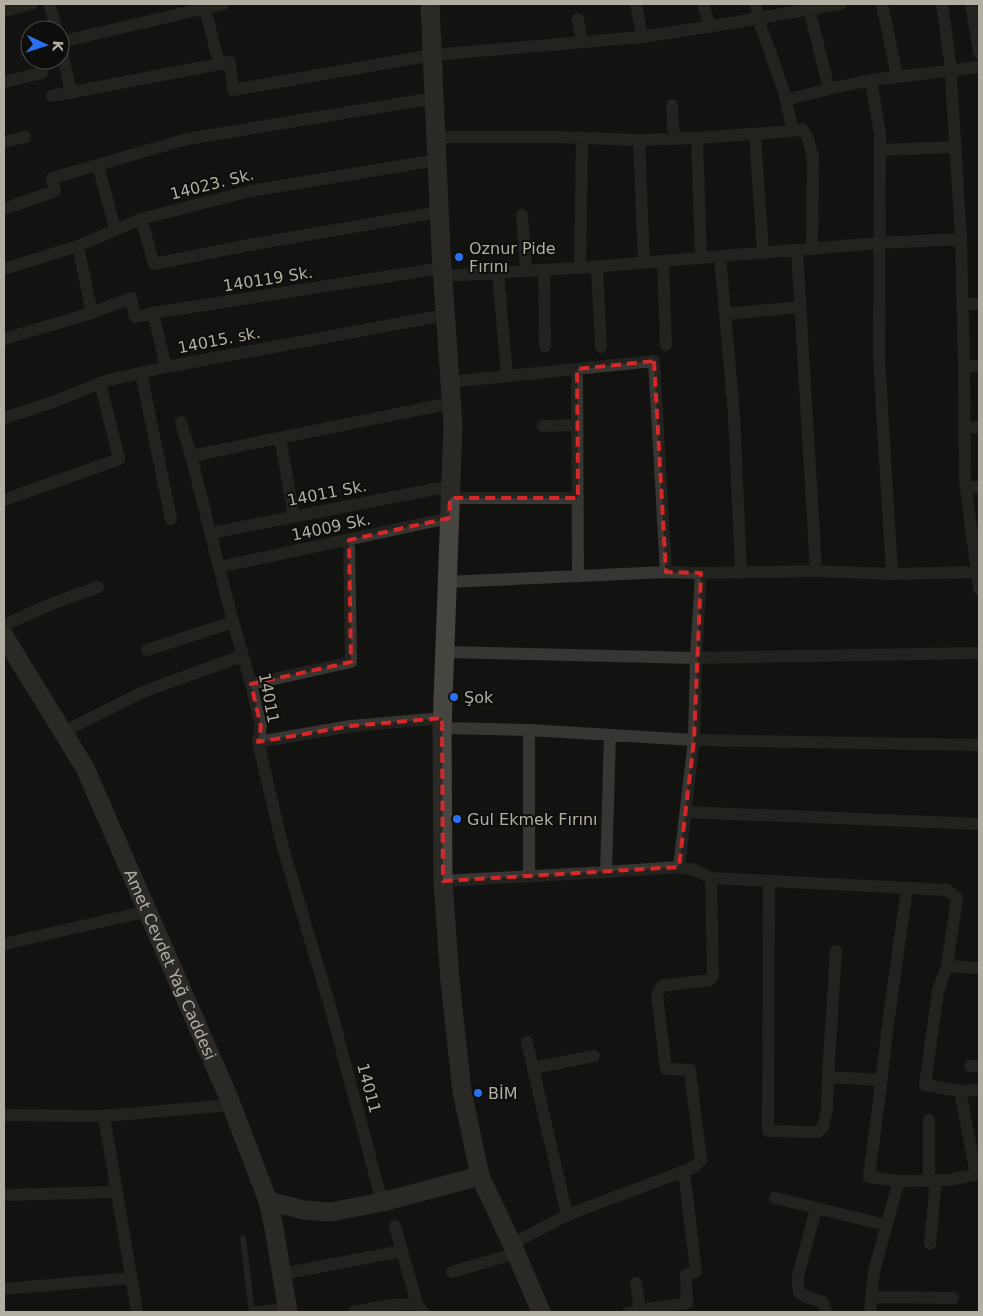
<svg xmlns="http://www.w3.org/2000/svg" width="983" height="1316" font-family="'DejaVu Sans',sans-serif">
<rect width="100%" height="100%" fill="#121211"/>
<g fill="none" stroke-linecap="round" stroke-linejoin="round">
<!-- service -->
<path stroke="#373632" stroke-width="6" d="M243 1238 252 1312"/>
<!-- minor -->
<path stroke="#373632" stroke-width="12" d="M49 4 57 30
M204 4 219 64
M636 4 642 37
M703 4 710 27
M756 4 758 18 784 92 793 131
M808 4 829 89
M882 4 897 76
M942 4 950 61 961 239 964 366 965 480 979 589
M971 4 979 53
M4 11 32 4
M578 19 582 42
M871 80 880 133 879 358 892 574
M4 82 42 73
M71 93 60 42 223 4
M52 96 230 62 233 90 432 55 642 37 738 22 758 18 841 4
M786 100 829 89 871 80 979 67
M672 105 674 139
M755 134 763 253
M435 137H556L639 140 697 138 793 131 802 129 808 138 813 159 812 249
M697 138 701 258
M639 140 644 263
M4 142 25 137
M880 150 955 147
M98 165 115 229
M4 209 55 191 52 178 187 139 434 98
M522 215 526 271
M141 219 154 264 254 244 439 212
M78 246 92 313
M797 250 816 571
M720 256 734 415 741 573
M663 261 666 345
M597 267 601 347
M580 268 582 137
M4 269 78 246 141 219 250 191 437 160
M544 270 545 346
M498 273 507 376
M443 276 591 267 879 243 961 239
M963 304H979
M725 314 800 307
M4 339 92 313 131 298 135 317 153 313
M964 366H979
M166 367 153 313 442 268
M577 369 578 576
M141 373 171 519
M450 382 654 361 666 572
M4 418 53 402 105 381 166 367 445 315
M181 422 191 456 232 618 251 684 261 727 258 742 283 848 331 1010 382 1202
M543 426 577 425
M965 428 979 427
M280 438 294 516
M191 456 451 403
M966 487H979
M450 498H578
M4 500 119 459 100 383
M211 533 450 486
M219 567 449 518
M447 582 666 572 701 573 816 571 892 574 979 572
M4 625 49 605 98 587
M147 650 233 622
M444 652 696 658 979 653
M251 684 351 662 349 540
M442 728 529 730 694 740 979 745
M529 730V877
M63 732 145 691 242 656
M258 742 351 726 443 718
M686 812 979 824
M679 867 694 740 696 658 701 573
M606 872 610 735
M443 881 606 872 679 867 695 870 711 878 947 890 957 898 947 966 938 991 925 1085 960 1091 979 1090
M769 881 768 1131 818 1132 823 1127 827 1109 828 1077 836 951
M907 888 889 1017 878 1108 869 1177 899 1181 949 1180 979 1174
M4 944 148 911
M947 966 979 968
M527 1042 567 1215
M970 1066H979
M533 1068 594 1056
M828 1077 881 1080
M960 1091 976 1174
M4 1115 104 1116 231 1105
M104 1116 137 1312
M929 1181V1120
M4 1195 117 1192
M775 1198 886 1225
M816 1208 798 1277V1284L799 1292 806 1297 823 1302 826 1312
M395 1226 417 1304
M512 1244 567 1215 687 1170 694 1167 701 1160 690 1070 666 1069 657 995 662 986 710 980 713 976 711 878
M930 1244 936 1180
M452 1272 516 1253
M282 1274 402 1251
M636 1283 640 1311
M4 1289 131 1278
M871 1297 953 1298
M256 1312 287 1309
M354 1312 391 1305 417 1304 423 1312
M629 1312 687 1303 686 1275 696 1271 684 1171
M870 1312 874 1271 899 1181"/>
<!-- secondary -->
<g stroke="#474540" stroke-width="19">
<path d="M430 4 441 252 453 425 442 728 443 881 450 981 462 1091 480 1176 512 1244 541 1312"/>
<path id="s1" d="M4 636 85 768 228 1096 268 1201 274 1228 288 1312"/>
<path d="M268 1201 304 1210 331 1212 382 1202 480 1176"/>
</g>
</g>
<!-- marked area -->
<path d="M0 0H983V1316H0ZM654 361 666 572 701 573 694 740 679 867 443 881 442 718 351 726 258 742 261 727 251 684 351 662 349 540 449 518 450 498H578L577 369Z" fill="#121211" fill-opacity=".55" fill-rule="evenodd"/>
<path fill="none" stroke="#d62828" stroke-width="4" stroke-dasharray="10 6" stroke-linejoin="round" d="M654 361 666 572 701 573 694 740 679 867 443 881 442 718 351 726 258 742 261 727 251 684 351 662 349 540 449 518 450 498H578L577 369Z"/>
<!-- markers -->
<g fill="#2a71f2" stroke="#0d0d0c" stroke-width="2">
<circle cx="459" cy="257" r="5"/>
<circle cx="454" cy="697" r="5"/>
<circle cx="457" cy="819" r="5"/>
<circle cx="478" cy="1093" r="5"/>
</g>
<g text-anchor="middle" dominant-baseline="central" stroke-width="4" stroke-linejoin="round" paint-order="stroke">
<!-- street labels -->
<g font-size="16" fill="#b3aea2" stroke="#0d0d0c">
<text transform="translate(212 184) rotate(-14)">14023. Sk.</text>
<text transform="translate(268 279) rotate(-9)">140119 Sk.</text>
<text transform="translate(219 340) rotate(-11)">14015. sk.</text>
<text transform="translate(327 493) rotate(-11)">14011 Sk.</text>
<text transform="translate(331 527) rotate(-12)">14009 Sk.</text>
<text transform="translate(269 698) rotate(79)">14011</text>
<text stroke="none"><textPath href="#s1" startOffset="369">Amet Cevdet Yağ Caddesi</textPath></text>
<text transform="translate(369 1088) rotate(75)">14011</text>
</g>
<!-- poi labels -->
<g font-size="16" fill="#b3aea2" stroke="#0d0d0c" text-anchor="start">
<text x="469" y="248">Oznur Pide<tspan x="469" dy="18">Fırını</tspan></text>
<text x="464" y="697">Şok</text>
<text x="467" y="819">Gul Ekmek Fırını</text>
<text x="488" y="1093">BİM</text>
</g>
</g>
<!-- border -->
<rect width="983" height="1316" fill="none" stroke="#b3aea2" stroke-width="10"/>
<!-- north arrow -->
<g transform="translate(45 45) rotate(94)"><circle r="24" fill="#0d0d0c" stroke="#4f4d48"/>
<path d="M0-4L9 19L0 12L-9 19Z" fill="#2a71f2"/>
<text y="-8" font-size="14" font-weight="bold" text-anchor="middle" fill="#b3aea2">K</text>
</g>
</svg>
